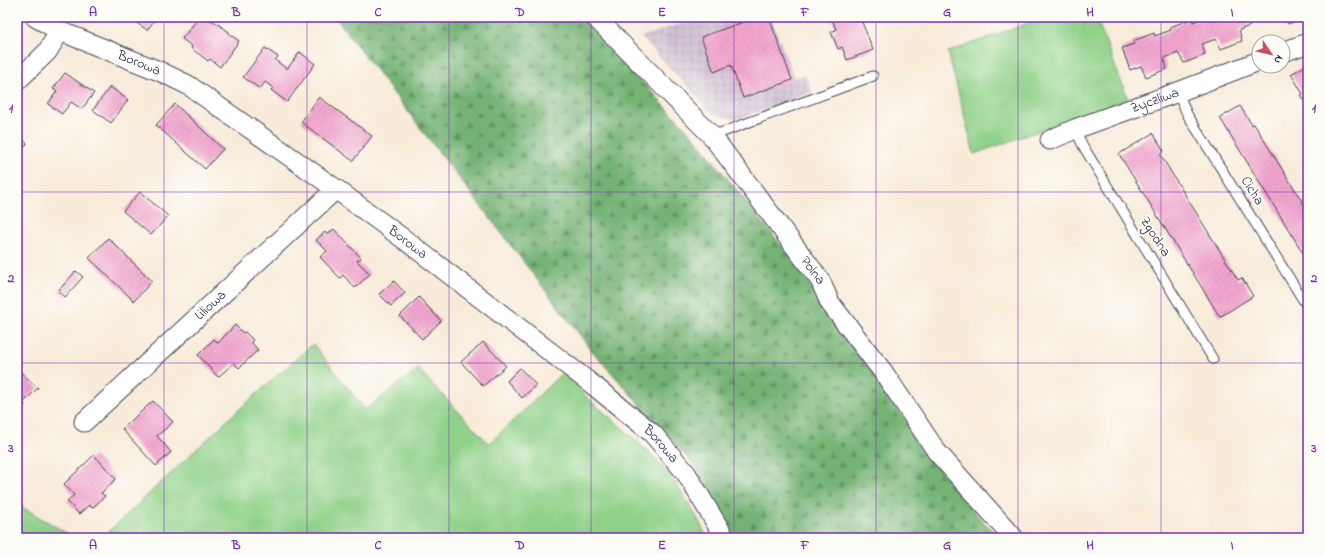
<svg xmlns="http://www.w3.org/2000/svg" width="1325" height="555" font-family="'Indie Flower',sans-serif">
<defs>
<pattern id="industrial-grid" width="8" height="8" patternUnits="userSpaceOnUse"><rect width="8" height="8" fill="#cebed1"/><path d="M0 4h8M4 0v8" fill="none" stroke="#b1a3b4"/></pattern>
<pattern id="forest-firs" width="22" height="20" patternUnits="userSpaceOnUse"><rect width="22" height="20" fill="#74b375"/><path d="M5 1l3.5 6h-7zM16 11l3.5 6h-7z" fill="#5f9161"/></pattern>
<pattern id="building-hatch" width="6" height="6" patternUnits="userSpaceOnUse"><rect width="6" height="6" fill="#f2a5ce"/><path d="M-1 1l2-2M0 6l6-6M5 7l2-2" fill="none" stroke="#cf8eb2"/></pattern>
</defs>
<rect width="100%" height="100%" fill="#fdfcf7"/>
<filter id="ink" filterUnits="userSpaceOnUse"><feTurbulence type="fractalNoise" baseFrequency=".025" numOctaves="2"/><feDisplacementMap in="SourceGraphic" scale="8" xChannelSelector="R" yChannelSelector="G"/><feConvolveMatrix kernelMatrix="1 2 1 2 8 2 1 2 1" color-interpolation-filters="sRGB"/></filter>
<filter id="wash" filterUnits="userSpaceOnUse"><feTurbulence type="fractalNoise" baseFrequency=".012" numOctaves="4" result="noise"/><feDisplacementMap in="SourceGraphic" scale="16" xChannelSelector="R" yChannelSelector="G"/><feGaussianBlur stdDeviation="0.9" result="paint"/><feColorMatrix in="noise" values="0 0 0 0 0 0 0 0 0 0 0 0 0 0 0 0 0 1.4 0 .05"/><feComposite in="paint" operator="in"/></filter>
<g filter="url(#wash)">
<rect width="100%" height="100%" fill="#f8ebd9"/>
<!-- industrial -->
<path fill="url(#industrial-grid)" d="M700 17H771L794 78 805 75 812 92 737 120 712 113 641 37Z"/>
<!-- grass -->
<path fill="#90d189" stroke="#597a62" d="M1045 17H1111L1098 22 1128 99 974 154 948 52Z
M313 344 365 410 418 369 489 444 563 372 584 395 638 442 668 471 698 519 707 538H102L234 414Z
M17 504 75 538H17Z"/>
<!-- forest -->
<path fill="url(#forest-firs)" stroke="#4b6a58" d="M335 17H581L695 138 789 255 959 496 999 538H731L695 466 593 352Z"/>
<g id="blocks">
<!-- building -->
<path fill="url(#building-hatch)" d="M128 17H157L147 30Z
M199 17H206L211 21 212 20 229 32V34L239 41 220 67 210 59 208 61 191 48 192 46 182 39Z
M757 17H769L792 80 743 98 731 65 714 72 701 37Z
M835 17H860L873 50 847 60 842 47 838 49 831 32 836 30 832 18Z
M1206 17H1246L1250 26 1239 30 1242 41 1221 49 1216 39 1202 44 1205 55 1184 63 1178 53 1164 58 1167 69 1146 77 1141 66 1130 70 1122 48 1134 44 1133 41 1154 33 1155 36 1171 30 1170 27 1191 19 1193 22Z
M1284 17H1308L1288 24Z
M265 48 278 57 275 60 287 69 300 52 315 64 287 102 271 90 273 88 265 82 260 89 243 77Z
M1308 64V107L1301 95 1303 94 1291 74Z
M65 73 94 93 82 109 71 102 62 114 48 104 57 91 53 89Z
M110 87 128 100 111 123 93 110Z
M319 97 372 136 353 161 301 122Z
M175 104 223 149 205 169 156 125Z
M1240 106 1252 125 1254 124 1308 211V256L1306 258 1220 118Z
M17 132 27 144 17 153Z
M1153 133 1164 151 1160 154 1182 190 1238 280 1242 278 1253 296 1220 317 1119 154Z
M140 192 168 216 151 235 123 211Z
M334 229 361 258 357 261 370 274 355 288 343 275 340 278 320 257 327 251 316 240 325 232 327 235Z
M108 238 152 281 134 301 89 258Z
M76 271 83 277 65 297 58 291Z
M394 281 405 293 391 306 379 294Z
M419 297 441 321 422 339 400 316Z
M235 325 243 333 245 332 253 340 251 342 258 350 239 368 234 363 218 377 198 355 214 339 218 343Z
M483 342 506 366 483 386 461 362Z
M520 368 536 385 522 398 507 381Z
M17 369 38 388 23 403 25 405 17 414Z
M153 401 173 422 157 436 171 452 156 466 122 429Z
M94 455 116 479 101 493 105 496 92 508 89 505 79 514 67 501 74 495 64 484Z"/>
</g>
</g>
<g filter="url(#ink)">
<use href="#blocks" fill-opacity="0" stroke="#424053" stroke-width="1"/>
<g fill="none" stroke-linecap="round" stroke-linejoin="round">
<!-- service casing -->
<g stroke="#424053" stroke-width="11">
<path id="service" d="M1178 92 1187 114 1305 303 1308 301
M1075 129 1083 146 1213 359
M712 136 873 76"/>
</g>
<!-- minor casing -->
<g stroke="#424053" stroke-width="21">
<g id="minor">
<path id="s1" d="M35 17 60 31 159 71 188 85 336 189 409 243 593 385 652 433 686 473 725 538"/>
<path id="s2" d="M595 17 712 136 820 280 830 303 884 373 937 452 1014 538"/>
<path d="M1283 52 1308 43"/>
<path d="M17 81 47 52 60 31"/>
<path id="s3" d="M1050 140 1075 129 1178 92 1259 61"/>
<path id="s4" d="M84 422 336 189"/>
</g>
</g>
<!-- service -->
<use href="#service" stroke="#fff" stroke-width="9"/>
<!-- minor -->
<use href="#minor" stroke="#fff" stroke-width="19"/>
</g>
</g>
<!-- grid -->
<path fill="none" stroke="#7b2cbf" stroke-width="1" stroke-opacity="0.55" d="M164 17V538M307 17V538M449 17V538M591 17V538M734 17V538M876 17V538M1018 17V538M1161 17V538M17 192H1308M17 363H1308"/>
<g text-anchor="middle" dominant-baseline="central" stroke-width="4" stroke-linejoin="round" paint-order="stroke">
<!-- street labels -->
<g font-size="14" fill="#22223b" stroke="#fdfcf7">
<text stroke="none"><textPath href="#s1" startOffset="114">Borowa</textPath></text>
<text stroke="none"><textPath href="#s3" startOffset="112">Życzliwa</textPath></text>
<text transform="translate(1252 191) rotate(58)">Cicha</text>
<text transform="translate(1155 237) rotate(58)">Zgodna</text>
<text stroke="none"><textPath href="#s1" startOffset="438">Borowa</textPath></text>
<text stroke="none"><textPath href="#s2" startOffset="335">Polna</textPath></text>
<text stroke="none"><textPath href="#s4" startOffset="172">Liliowa</textPath></text>
<text stroke="none"><textPath href="#s1" startOffset="762">Borowa</textPath></text>
</g>
</g>
<!-- margin -->
<rect width="1325" height="555" fill="none" stroke="#fdfcf7" stroke-width="44"/>
<!-- north arrow -->
<g transform="translate(1271 54) rotate(125)"><circle r="19" fill="#fdfcf7" stroke="#a5a5ac"/>
<path d="M0-3L7 15L0 10L-7 15Z" fill="#d1495b"/>
<text y="-6" font-size="11" font-weight="bold" text-anchor="middle" fill="#22223b">N</text>
</g>
<rect x="22" y="22" width="1281" height="511" fill="none" stroke="#7b2cbf" stroke-width="1.5"/>
<g font-size="13" text-anchor="middle" font-weight="bold" fill="#7b2cbf">
<text x="93" y="16">A</text>
<text x="236" y="16">B</text>
<text x="378" y="16">C</text>
<text x="520" y="16">D</text>
<text x="662" y="16">E</text>
<text x="805" y="16">F</text>
<text x="947" y="16">G</text>
<text x="1090" y="16">H</text>
<text x="1232" y="16">I</text>
<text x="11" y="112">1</text>
<text x="1314" y="112">1</text>
<text x="11" y="282">2</text>
<text x="1314" y="282">2</text>
<text x="11" y="452">3</text>
<text x="1314" y="452">3</text>
<text x="93" y="549">A</text>
<text x="236" y="549">B</text>
<text x="378" y="549">C</text>
<text x="520" y="549">D</text>
<text x="662" y="549">E</text>
<text x="805" y="549">F</text>
<text x="947" y="549">G</text>
<text x="1090" y="549">H</text>
<text x="1232" y="549">I</text>
</g>
</svg>
